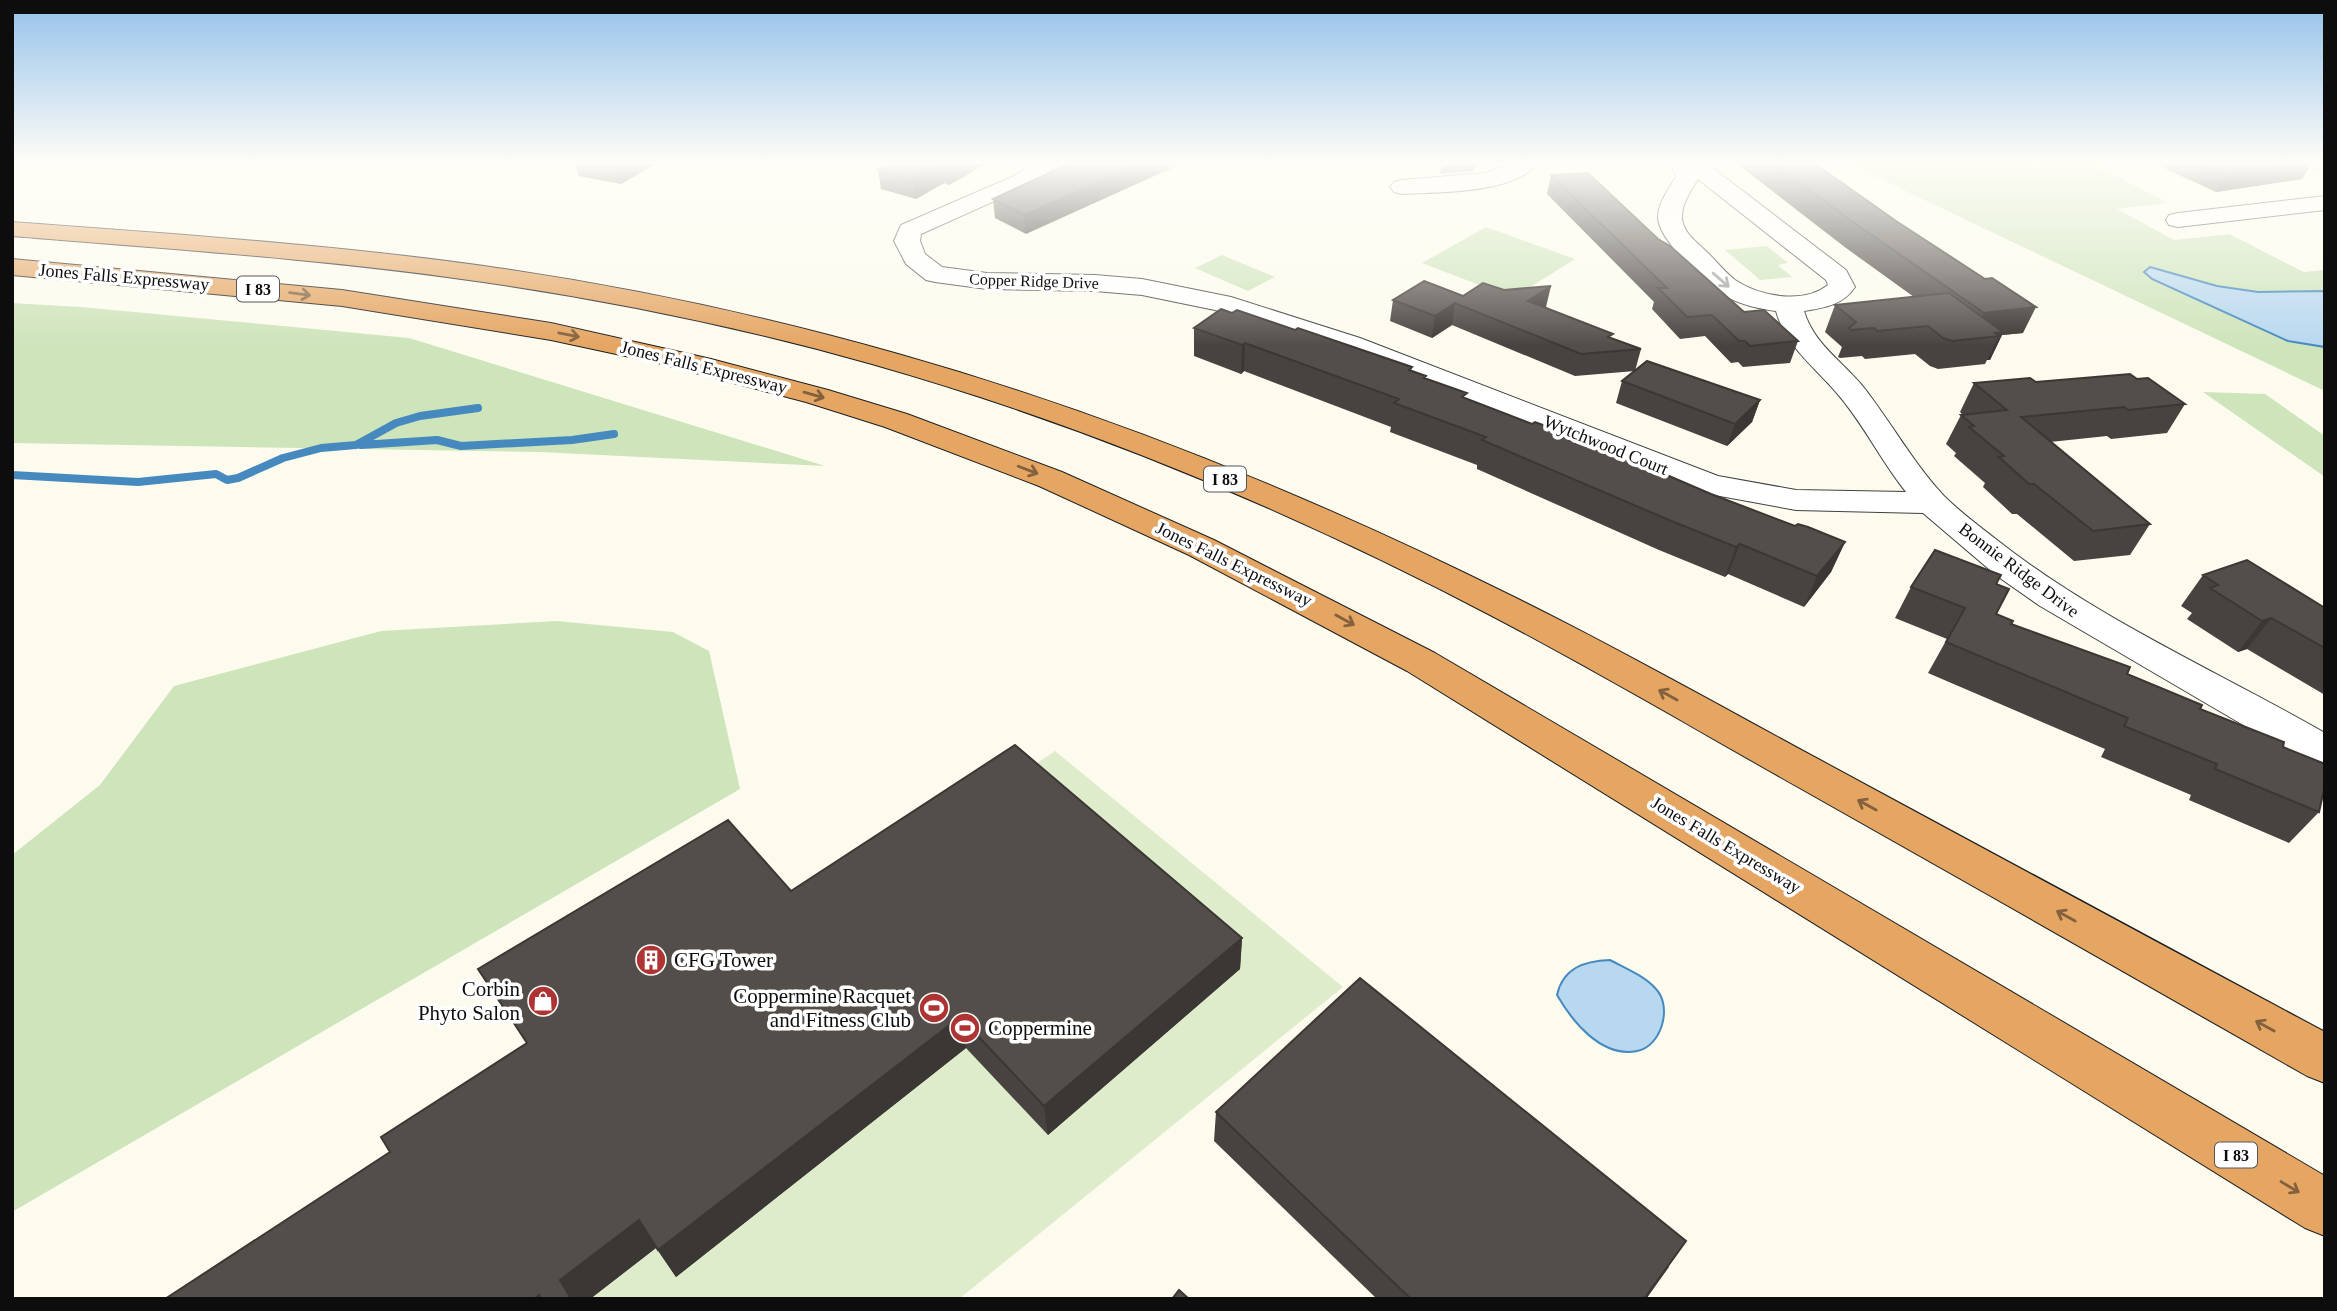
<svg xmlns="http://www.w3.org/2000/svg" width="2337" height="1311" font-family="Georgia,serif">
<rect width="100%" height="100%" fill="#fdfbee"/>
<!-- green -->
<path fill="#cee4bb" d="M1847 163H2092L2168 203 2117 209 2174 240 2229 234 2304 272 2325 270V391Z
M1486 227 1575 259 1513 298 1422 263Z
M1767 246 1788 263 1778 265 1792 277 1760 280 1725 250Z
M1222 255 1275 277 1248 291 1195 268Z
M12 303 81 307 409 338 825 466 540 452 12 443Z
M2203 392 2265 394 2325 436V477Z
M556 621 673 632 709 651 740 789 12 1212V855L100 785 174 686 381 631Z"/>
<!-- pitch -->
<path fill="#dfeccc" d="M1055 751 1343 987 959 1299H239Z"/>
<!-- water -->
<path fill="#b8d8ef" stroke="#4689bf" stroke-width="2" d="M2150 267 2217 286 2258 292 2325 291V347L2288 341 2152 279 2144 272Z
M1610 960C1625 968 1645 976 1656 989 1673 1007 1661 1047 1637 1051 1601 1058 1572 1021 1557 995 1563 968 1584 961 1610 960Z"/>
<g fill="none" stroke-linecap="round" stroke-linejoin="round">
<!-- stream -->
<path stroke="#4689bf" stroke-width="8" d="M361 445 437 440 461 446 572 440 614 434
M12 475 138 482 216 474 227 480 238 478 283 458 321 448 356 445 396 423 420 416 478 408"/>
<!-- minor casing -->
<g stroke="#404040" stroke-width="2">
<path id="minor" d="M1033 163H1057L1044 177 1030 185 921 234 920 241 925 254 942 267 987 273 1095 275 1142 279 1231 297 1360 338 1718 476 1796 490 1906 492C1882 462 1865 427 1841 398 1818 369 1786 348 1776 311 1760 309 1743 305 1729 298 1709 288 1658 240 1658 217 1658 203 1669 189 1676 177L1671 163H1706L1846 270 1855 287C1843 305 1824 308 1804 311 1814 345 1845 363 1865 389 1892 424 1914 464 1944 496 1960 512 1979 526 1997 540 2097 619 2215 670 2325 733V768L2310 764 2040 606 1997 576 1923 513 1796 510 1698 492 1340 350 1215 310 1142 295 1095 291 987 289 935 282 926 280 906 264 894 241 901 225 1014 176ZM1698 179 1826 280 1828 285C1803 305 1759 296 1735 280 1725 272 1717 262 1708 253 1698 243 1684 234 1682 219 1681 205 1691 190 1698 179Z
M1512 163H1537C1516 194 1436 192 1402 194L1394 192 1390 187 1394 182 1402 180 1485 173Z
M2311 163H2325V171L2314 168Z
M2325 196V210L2178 227 2169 225 2166 220 2169 215 2178 213Z"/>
</g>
<!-- motorway casing -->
<g stroke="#1e1e1e" stroke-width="2">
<path id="motorway" d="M12 222C170 234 328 244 484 266 624 286 762 315 898 354 1110 414 1315 498 1512 596 1616 647 1718 705 1820 760 1988 851 2156 942 2325 1032V1083L2307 1076C2137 979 1968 883 1798 787 1697 730 1597 671 1494 617 1296 513 1087 425 872 364 745 328 614 301 483 282 327 259 169 249 12 236Z
M12 259 342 290 551 323 711 359 828 390 907 414 1062 472 1214 540 1435 653 2325 1176V1236L2305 1228 1407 671 1189 555 1039 486 885 427 806 402 658 363 551 340 342 306 12 275Z"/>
</g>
<!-- minor -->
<use href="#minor" fill="#fff" fill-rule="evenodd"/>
<!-- motorway -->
<use href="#motorway" fill="#e5a664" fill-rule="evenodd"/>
</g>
<!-- wall -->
<path fill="#484340" d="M575 163H657L621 184 579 176Z
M891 163H988L949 185 944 183 916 199 881 189 878 169Z
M1071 163 1026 234 995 218 993 199Z
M1442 163H1480L1472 171 1440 174Z
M1736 163H1814L2023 333 2002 335 1990 360H1987L1985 364 1938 369 1930 366 1915 354 1865 359 1862 356 1840 358 1838 357 1842 347 1825 332 1835 305 1914 297 1846 248Z
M2153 163H2312L2302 179 2216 192Z
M1551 175 1658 239 1744 312 1798 341 1790 363 1743 367 1738 362 1731 363 1705 336 1680 339 1652 309 1654 302 1547 194Z
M1463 296 1546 307 1545 308 1612 338 1641 349 1635 371 1760 400 1752 422 1727 446 1616 403 1622 381 1635 371 1575 376 1452 325 1432 338 1390 321 1393 300Z
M1232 313 1295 330 1412 367 1411 371 1466 399 1795 526 1845 542 1831 572 1804 607 1728 574 1725 577 1659 550 1477 469V465L1390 432 1391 427 1244 371 1241 374 1194 356V328Z
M2137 379 2185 404 2167 433 2111 439 2107 436 2050 442 2150 524 2130 555 2074 561 2017 514H2012L1983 487 1985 483 1954 456 1956 453 1946 444 1961 415H1963L1960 412 1974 383Z
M2203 575 2325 608V695L2247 649 2238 652 2187 619 2192 613 2181 606Z
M1996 584V614L2011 624 2127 674 2283 747 2319 812 2289 843 2189 800 2191 795 2101 757 2105 749 1928 673 1947 639 1895 618 1911 587Z
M791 891 1242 938 1240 969 1048 1135 966 1048 676 1277 656 1248 590 1299 390 1152 527 1043Z
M1216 1112 1669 1267 1646 1299H1377L1214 1141Z"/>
<!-- shaded-wall -->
<path fill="#3b3734" d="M618 163H657L621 184 615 164Z
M952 163H988L949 185 947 165Z
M1142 163H1183L1026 234 1024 215Z
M1474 163H1480L1472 171Z
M2312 163 2302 179 2216 192 2225 175Z
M942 164 944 183 916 199 913 180Z
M1551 286 1546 307 1523 322 1528 301Z
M1455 303 1452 325 1432 338 1435 316Z
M2036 307 2023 333 2002 335 1990 360H1987L1999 336 1972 339 1984 313Z
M1245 343 1244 371 1241 374 1242 345Z
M1760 400 1752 422 1727 446 1735 424Z
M1845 542 1831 572 1804 607 1817 576Z
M1740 544 1728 574 1725 577 1736 547Z
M2271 618 2247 649 2238 652 2262 621Z
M1242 938 1240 969 1048 1135 1044 1106Z
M960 1017 966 1048 676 1277 658 1250Z
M639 1220 657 1247 590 1299H567L560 1280Z
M1686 1241 1646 1299H1644Z"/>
<!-- building -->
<path fill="#544e4a" stroke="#3b3734" stroke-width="2" d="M891 163H952L947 165 942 164 913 180 878 169Z
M1071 163H1142L1024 215 993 199Z
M1773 163H1814L1896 221 1985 279 1992 278 2036 307 1984 313 1856 224Z
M2197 163H2312L2225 175Z
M1588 173 1658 239 1670 246 1744 312 1764 310 1798 341 1750 346 1745 341H1739L1712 315 1687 317 1658 288H1667L1551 175Z
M1424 281 1463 296 1483 283 1504 290 1551 286 1528 301 1613 334 1608 337 1641 349 1581 354 1455 303 1435 316 1393 300Z
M1949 293 2003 332 1995 333 1999 336 1952 341 1943 338 1928 326 1877 331 1874 328 1851 330 1849 328 1856 322 1835 305Z
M1221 309 1232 313 1237 310 1295 330 1298 328 1412 367 1409 370 1426 376 1424 378 1467 393 1462 397 1532 424 1535 422 1585 440 1711 494 1795 526 1798 524 1808 527 1845 542 1817 576 1740 544 1736 547 1669 520 1482 440 1486 437 1394 403 1399 399 1245 343 1242 345 1194 328Z
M1647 361 1760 400 1735 424 1622 381Z
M2130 374 2137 379 2148 378 2185 404 2128 410 2124 407 2021 417 2150 524 2093 531 2034 484H2029L1999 457 2004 456 1969 427 1974 426 1961 415 2007 410 1974 383 2030 378 2036 382Z
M1935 550 2001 575 1996 584 2009 589 1996 614 2013 621 2011 624 2130 667 2127 674 2202 705 2200 709 2284 742 2283 747 2325 764V785L2319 812 2215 769 2217 764 2124 726 2128 718 1946 642 1965 608 1911 587Z
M2247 560 2325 608V648L2271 618 2262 621 2210 588 2218 585 2203 575Z
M1015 745 1242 938 1044 1106 960 1017 658 1250 639 1220 560 1280 570 1297 567 1299H541L539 1295 534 1299H165L390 1152 381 1137 527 1043 478 969 728 820 791 891Z
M1360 978 1686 1241 1644 1299H1411L1216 1112Z
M1179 1290 1189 1299H1172Z"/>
<!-- one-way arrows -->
<defs><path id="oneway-shaft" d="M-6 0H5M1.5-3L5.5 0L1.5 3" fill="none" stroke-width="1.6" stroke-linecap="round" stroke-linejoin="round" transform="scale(1.75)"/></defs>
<use stroke="#9e9e9e" href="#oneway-shaft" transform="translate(1721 280) rotate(41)"/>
<g stroke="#84613d">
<use href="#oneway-shaft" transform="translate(300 294) rotate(7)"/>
<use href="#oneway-shaft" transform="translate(569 335) rotate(11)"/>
<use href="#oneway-shaft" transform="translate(814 395) rotate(16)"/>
<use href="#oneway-shaft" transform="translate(1028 470) rotate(21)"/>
<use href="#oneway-shaft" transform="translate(1345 620) rotate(29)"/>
<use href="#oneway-shaft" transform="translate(1668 695) rotate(-151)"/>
<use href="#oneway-shaft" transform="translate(1867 805) rotate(-151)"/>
<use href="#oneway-shaft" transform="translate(2066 916) rotate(-151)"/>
<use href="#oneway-shaft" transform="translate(2265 1026) rotate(-151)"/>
<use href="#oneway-shaft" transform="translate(2290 1187) rotate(31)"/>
</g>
<!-- sky -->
<linearGradient id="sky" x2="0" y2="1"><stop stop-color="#95c2eb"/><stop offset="0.47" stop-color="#fefdf7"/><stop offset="1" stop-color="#fefdf7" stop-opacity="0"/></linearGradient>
<rect width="2337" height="346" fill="url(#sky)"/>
<!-- icons -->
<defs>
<g id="building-disc" transform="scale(1.575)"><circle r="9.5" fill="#ae3433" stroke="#fff"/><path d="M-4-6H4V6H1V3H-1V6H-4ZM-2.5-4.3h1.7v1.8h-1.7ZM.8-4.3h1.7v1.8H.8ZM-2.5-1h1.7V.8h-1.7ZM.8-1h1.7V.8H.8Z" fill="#fff"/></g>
<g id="shop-disc" transform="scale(1.575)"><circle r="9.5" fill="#ae3433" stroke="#fff"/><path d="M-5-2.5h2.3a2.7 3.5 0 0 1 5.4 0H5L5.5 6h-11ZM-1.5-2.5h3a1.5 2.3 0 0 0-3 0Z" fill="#fff"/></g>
<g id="stadium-disc" transform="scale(1.575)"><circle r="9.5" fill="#ae3433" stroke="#fff"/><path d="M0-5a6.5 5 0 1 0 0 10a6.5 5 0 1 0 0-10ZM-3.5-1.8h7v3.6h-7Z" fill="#fff"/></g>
</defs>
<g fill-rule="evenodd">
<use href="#building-disc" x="651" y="960"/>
<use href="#shop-disc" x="543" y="1001"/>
<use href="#stadium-disc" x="934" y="1008"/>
<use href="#stadium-disc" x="965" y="1028"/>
</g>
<g text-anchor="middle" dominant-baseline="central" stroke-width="7" stroke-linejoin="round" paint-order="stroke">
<!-- far-street labels -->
<g font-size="16" fill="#0d0d0d" stroke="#fff">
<text transform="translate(1034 281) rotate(2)">Copper Ridge Drive</text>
</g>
<!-- shield labels -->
<g fill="#fff" stroke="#565656" stroke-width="2">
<rect x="237" y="276.5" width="42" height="25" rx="5"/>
<rect x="1204" y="466.5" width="42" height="25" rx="5"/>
<rect x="2215" y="1142.5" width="42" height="25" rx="5"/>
</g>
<g font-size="16" font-weight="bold" fill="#0d0d0d">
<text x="258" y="289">I 83</text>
<text x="1225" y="479">I 83</text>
<text x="2236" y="1155">I 83</text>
</g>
<!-- street labels -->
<g font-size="18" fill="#0d0d0d" stroke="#fff">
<text transform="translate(124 277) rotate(5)">Jones Falls Expressway</text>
<text transform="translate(704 367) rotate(14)">Jones Falls Expressway</text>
<text transform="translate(1606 445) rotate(22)">Wytchwood Court</text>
<text transform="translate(1234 564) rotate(26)">Jones Falls Expressway</text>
<text transform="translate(2019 570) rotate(37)">Bonnie Ridge Drive</text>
<text transform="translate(1726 845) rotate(31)">Jones Falls Expressway</text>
</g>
<!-- near-poi labels -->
<g font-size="21" fill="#0d0d0d" stroke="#fff" text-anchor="start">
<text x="674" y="960">CFG Tower</text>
<text x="520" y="989" text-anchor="end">Corbin<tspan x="520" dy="24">Phyto Salon</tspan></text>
<text x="911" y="996" text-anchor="end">Coppermine Racquet<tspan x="911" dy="24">and Fitness Club</tspan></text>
<text x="988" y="1028">Coppermine</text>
</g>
</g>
<!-- border -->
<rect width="2337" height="1311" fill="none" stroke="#0d0d0d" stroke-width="28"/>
</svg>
